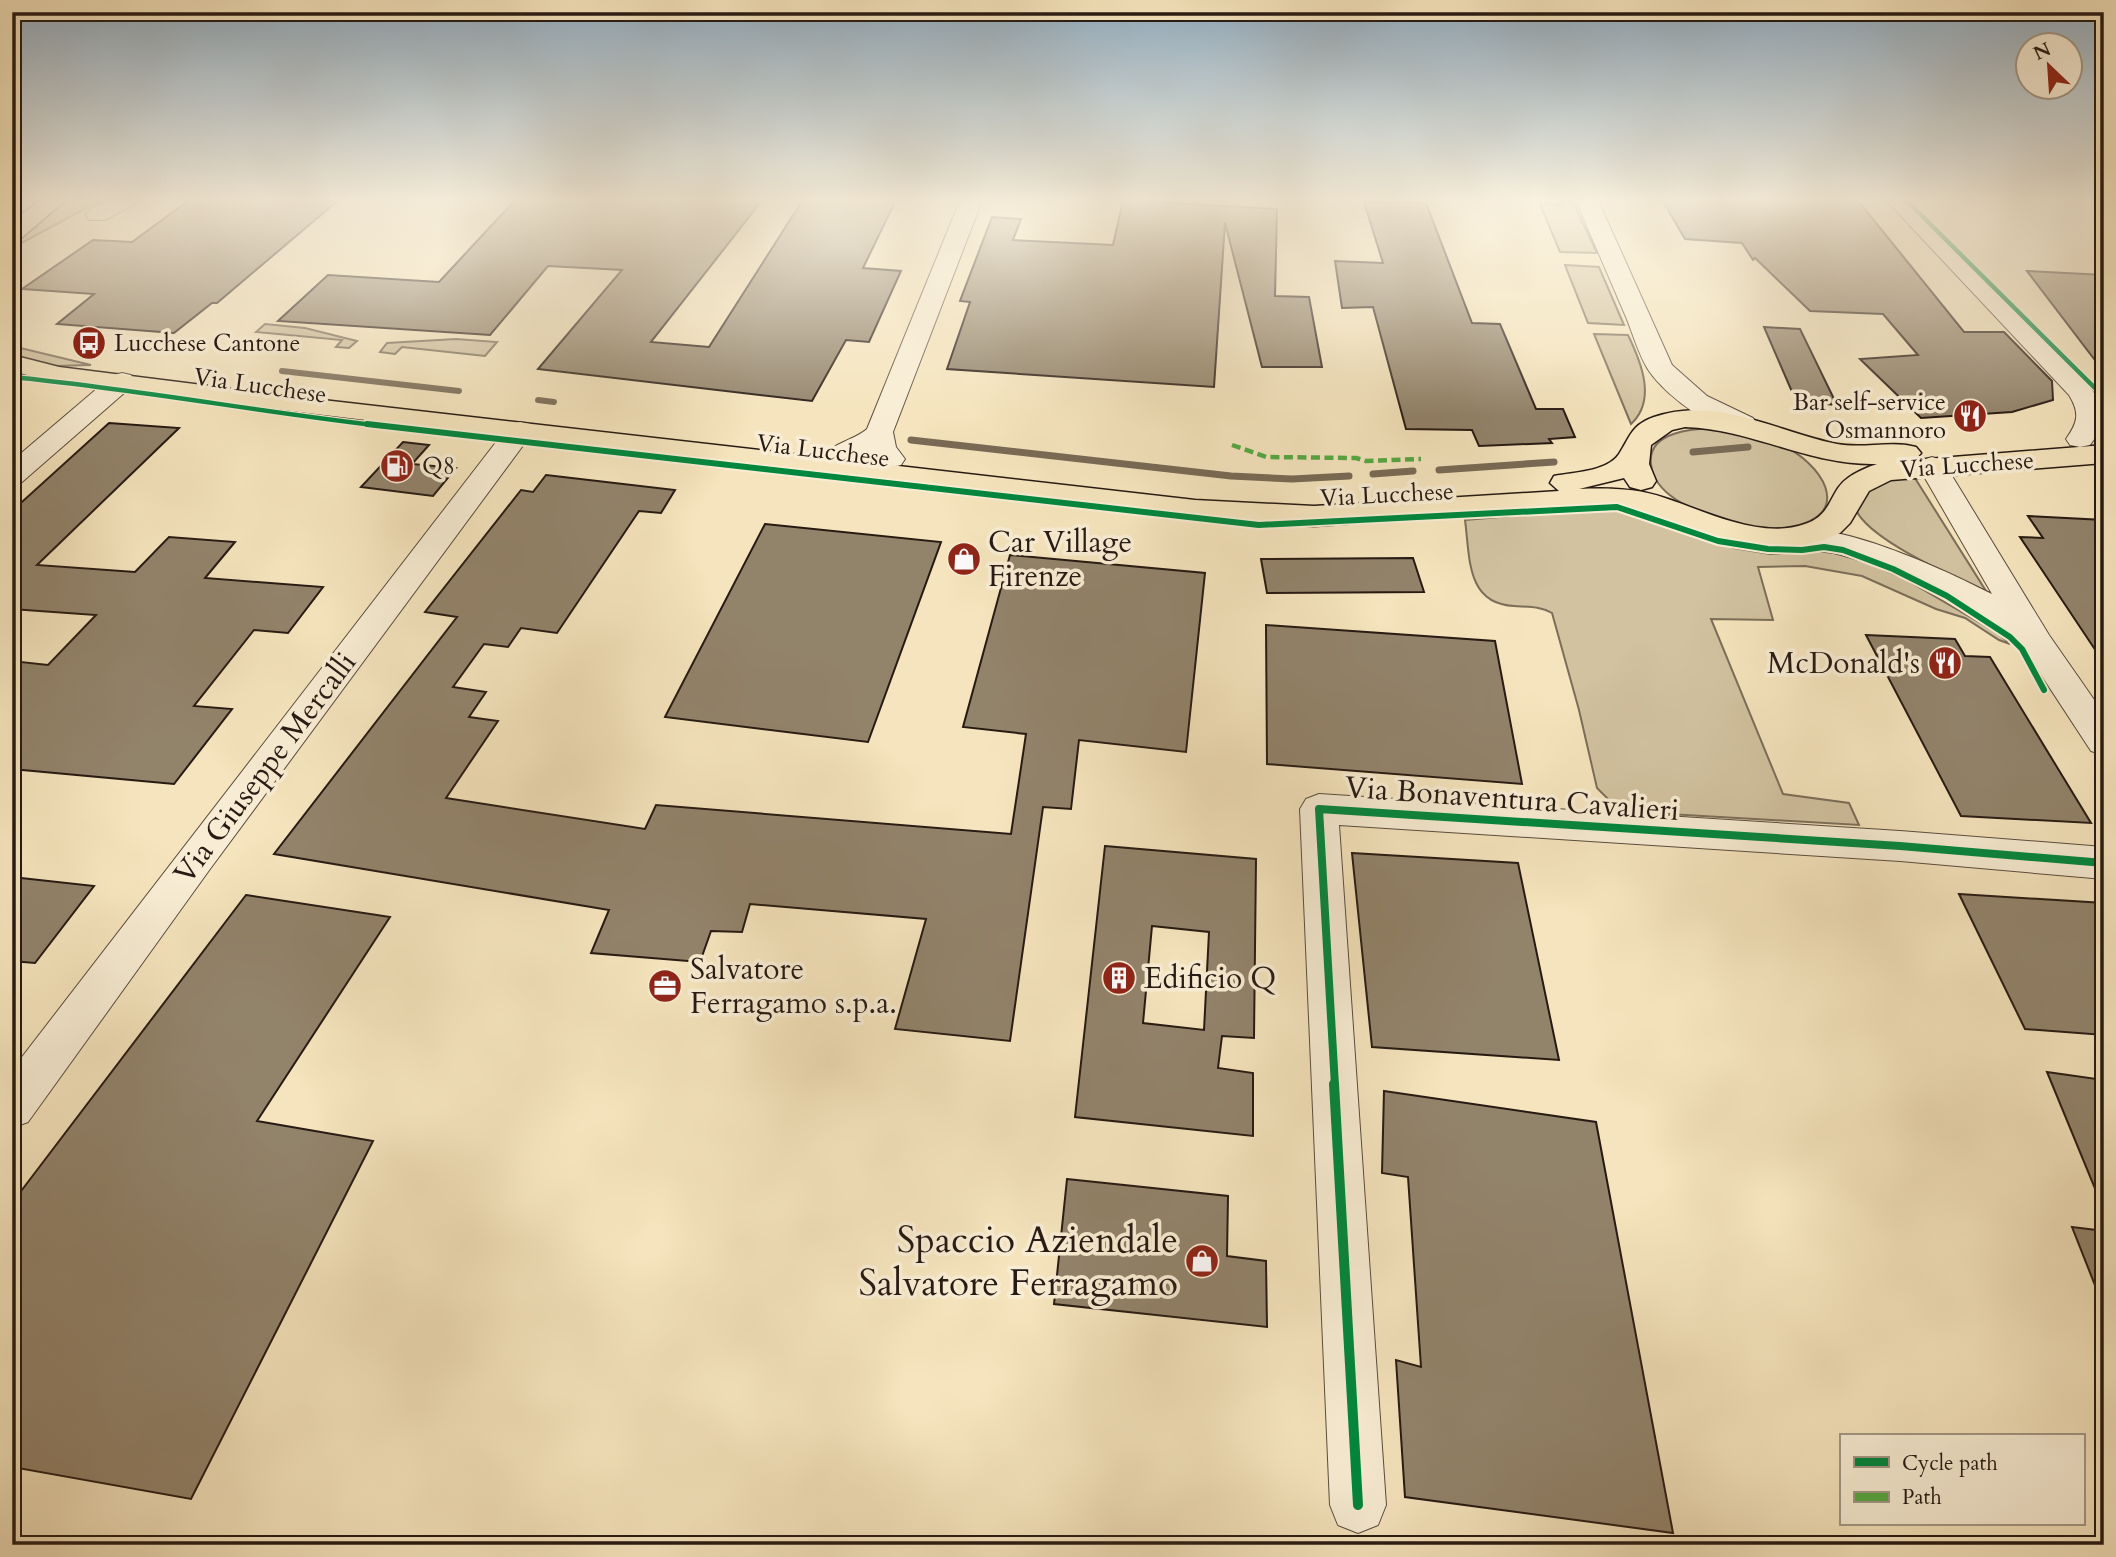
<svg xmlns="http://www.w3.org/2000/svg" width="2116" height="1557" font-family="Cardo,serif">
<rect width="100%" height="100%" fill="#f5e4bd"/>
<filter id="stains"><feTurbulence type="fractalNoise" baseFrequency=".00286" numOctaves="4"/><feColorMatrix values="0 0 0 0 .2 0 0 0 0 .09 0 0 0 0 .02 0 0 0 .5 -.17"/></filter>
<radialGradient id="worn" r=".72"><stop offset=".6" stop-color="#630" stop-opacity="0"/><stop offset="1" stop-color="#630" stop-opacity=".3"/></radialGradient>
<!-- green -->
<path fill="#d2c2a0" stroke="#7c6e5a" stroke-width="2" d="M70 198H105L12 248 34 224Z
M1558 198H1571L1597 253 1560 252 1540 204 1561 205Z
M1565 265 1599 267 1624 325 1588 323Z
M265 324 305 328 357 341 349 348 336 347 342 340 256 332Z
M1594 334 1628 335C1641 362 1657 400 1631 424Z
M456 339 497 342 485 356 402 347 395 354 380 352 387 343Z
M12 346 91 365 55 366 12 355Z
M1717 429C1737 434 1760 437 1779 444 1821 461 1857 515 1790 527 1759 533 1731 522 1702 512 1681 505 1653 489 1651 464 1647 431 1695 428 1717 429Z
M1913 475 1986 591 1980 590C1949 574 1870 540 1856 510L1867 484Z
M1616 510 1666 524 1734 548 1770 554 1819 551 1841 554 1893 572 1999 634 2010 644 1999 640 1965 618 1936 609 1862 576 1805 566 1758 567 1773 620 1711 619 1783 794 1849 803 1859 825 1634 812 1609 800 1597 788 1579 710 1552 613C1540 606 1527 607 1514 606 1466 604 1470 557 1465 520L1571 511Z"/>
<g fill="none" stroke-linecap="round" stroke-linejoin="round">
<!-- stream-far1 -->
<path stroke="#796a56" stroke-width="6" d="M282 371 459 391
M538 400 554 402"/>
<!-- stream -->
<path stroke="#796a56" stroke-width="7" d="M911 440 1231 476 1292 479 1349 476
M1693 452 1748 447
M1439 470 1554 462
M1373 474 1413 471"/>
</g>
<!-- building -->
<path fill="#92836b" stroke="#271a13" stroke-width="2" fill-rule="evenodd" d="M192 198H341L217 303H212L174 333 57 324 94 294 22 289 93 240 132 242Z
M517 198H601L670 202 673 198H764L651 342 709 347 804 198H897L863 268 901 271 869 342 846 340 812 401 538 369 622 270 548 266 490 335 278 321 328 275 439 282Z
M1661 198H1856L1964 332H2004L2052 381 2053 400 2012 412 1921 418 1860 359 1918 355 1883 314 1810 311 1755 258 1753 260 1742 243 1685 239Z
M1123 200 1277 209 1275 296 1309 297 1322 367H1262L1225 223 1214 387 947 369 970 302 960 301 992 217 1021 219 1013 240 1113 245Z
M1364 202 1426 203 1472 323 1500 324 1536 409H1563L1575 437 1549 439 1552 443 1479 446 1472 430 1406 429 1373 307 1342 308 1335 261 1383 263Z
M2027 271 2104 275V372Z
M1764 327 1800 329 1837 405 1796 401Z
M109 423 179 428 37 565 135 572 169 537 235 542 205 578 323 587 288 633 254 630 194 706 232 709 174 784 12 769V661L48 665 96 615 12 609V511Z
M403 442 429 445 412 464 456 468 433 496 361 487Z
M546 475 675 490 661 513 639 511 557 633 521 628 508 647 484 644 453 687 486 692 469 717 498 721 446 798 645 829 656 805 1011 834 1026 734 963 727 1010 555 1205 573 1186 752 1079 740 1071 809 1043 807 1010 1041 895 1029 926 919 750 904 742 932 711 931 700 962 591 953 609 910 274 854 457 617 425 612 521 490 533 492Z
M2028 516 2104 520V663L2020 537 2043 538Z
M765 524 941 542 868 742 665 717Z
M1413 558 1424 592 1267 593 1261 559Z
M1266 625 1495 641 1522 784 1267 764Z
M1866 635 1955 639 1965 656 1990 657 2091 823 1961 816Z
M1105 846 1256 859 1254 1038 1222 1036 1218 1068 1253 1073V1136L1075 1117ZM1152 926 1209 932 1204 1030 1143 1023Z
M1352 853 1518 863 1559 1060 1372 1047Z
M12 877 94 886 35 963 12 961Z
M1959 894 2104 903V1035L2025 1029Z
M246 895 390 917 257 1121 373 1141 191 1499 12 1467V1203Z
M2047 1072 2104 1080V1208H2103Z
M1384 1091 1596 1122 1673 1533 1405 1497 1396 1360 1421 1367 1408 1177 1382 1173Z
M1067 1179 1228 1196 1227 1256 1266 1261 1267 1327 1054 1304Z
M2072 1227 2104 1231V1302L2102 1303Z"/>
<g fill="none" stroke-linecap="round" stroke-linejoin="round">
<!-- minor casing -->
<g stroke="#5a4c3e" stroke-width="2">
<path id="minor" d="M112 198H139L136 203 105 220H89L86 215 89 210Z
M961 198H983L893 432 896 447 905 459 901 465C885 469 880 465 871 452L842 461 832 459 828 453C834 443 854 440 867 429Z
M1575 198H1597L1672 365 1707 396 1753 418 1757 424 1753 430C1720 438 1667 397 1649 371 1639 356 1633 334 1626 317 1609 277 1592 238 1575 198Z
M1884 198H1907L2087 383C2106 409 2110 418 2090 445L2080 447 2070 445 2066 439C2078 422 2080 413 2069 395Z
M122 373 131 375 135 381 131 387 22 482 12 485V461L113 375Z
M520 422 530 424 534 430 530 436 210 869 28 1122 12 1128V1070L510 424Z
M1932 457 1942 460 1946 466 2049 635 2104 714V755L2091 751 2019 641 1991 622 1927 588 1866 562 1834 553 1779 545 1775 538 1779 531C1833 517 1943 569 1992 594L1918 466 1922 460Z
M1319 794 1900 831 2104 847V879L1900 861 1339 825 1386 1505 1378 1525 1358 1533 1338 1525 1330 1505 1300 809 1306 799Z"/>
</g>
<!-- major casing -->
<g stroke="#271a13" stroke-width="3">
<path id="major" d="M43 198H68L20 239 12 241V222Z
M12 355 59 367 314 399 1195 500 1314 506 1559 491 1550 483 1554 476C1573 472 1607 472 1619 454 1630 437 1631 425 1654 417 1718 395 1776 432 1837 444 1863 449 1891 440 1916 447L1921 453 1915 460 2104 445V463L1891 480 1869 491 1850 523 1840 533 1824 540 1790 548 1738 544 1694 532 1646 513 1607 506 1314 526 1195 520 58 383 12 371ZM1685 427C1752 429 1810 466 1877 464 1868 467 1856 472 1848 478 1829 491 1833 515 1805 524 1761 540 1705 511 1665 498 1637 488 1607 488 1579 489L1624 478 1630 487 1641 490 1652 487 1656 481 1649 464 1651 445 1672 430Z"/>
</g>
<!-- minor -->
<use href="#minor" fill="#f8edd4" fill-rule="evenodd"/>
<!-- major -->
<use href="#major" fill="#f5e4bd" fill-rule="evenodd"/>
<!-- quiet -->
<path stroke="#53a942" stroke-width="4.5" stroke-dasharray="9 4.5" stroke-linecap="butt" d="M1232 445 1266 457 1356 458 1366 461 1421 459"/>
<!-- cycleway-far3 casing -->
<g stroke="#f8edd4" stroke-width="7">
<path id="cycleway-far3" d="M1904 198 2104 397
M12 377C136 389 259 412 382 426"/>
</g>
<!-- cycleway-far2 casing -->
<g stroke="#f8edd4" stroke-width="10">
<path id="cycleway-far2" d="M367 424 1259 525 1617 507 1718 541 1768 549 1802 550 1824 547 1843 550 1893 569 1947 596 2010 637 2022 649 2044 690"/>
</g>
<!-- cycleway-far1 casing -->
<g stroke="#f8edd4" stroke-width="12">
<path id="cycleway-far1" d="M1335 1086 1319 809 1900 846 2104 863"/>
</g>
<!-- cycleway casing -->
<g stroke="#f8edd4" stroke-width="14">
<path id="cycleway" d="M1334 1084 1358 1505"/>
</g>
<!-- cycleway-far3 -->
<use href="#cycleway-far3" stroke="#00873e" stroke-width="4.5"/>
<!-- cycleway-far2 -->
<use href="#cycleway-far2" stroke="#00873e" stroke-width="6"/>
<!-- cycleway-far1 -->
<use href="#cycleway-far1" stroke="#00873e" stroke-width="8"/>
<!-- cycleway -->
<use href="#cycleway" stroke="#00873e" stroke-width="10"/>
</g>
<!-- sky -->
<linearGradient id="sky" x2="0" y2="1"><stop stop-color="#91acc0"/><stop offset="0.48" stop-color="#faf3e1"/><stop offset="1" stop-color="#faf3e1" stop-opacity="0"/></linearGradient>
<rect width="2116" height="416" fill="url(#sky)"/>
<!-- icons -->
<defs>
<g id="bus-disc" transform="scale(1.75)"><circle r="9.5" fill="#8f2418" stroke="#f8edd4"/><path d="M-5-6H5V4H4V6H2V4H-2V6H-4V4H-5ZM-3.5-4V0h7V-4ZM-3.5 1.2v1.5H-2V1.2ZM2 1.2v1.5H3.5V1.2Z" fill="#fff"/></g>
<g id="restaurant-disc" transform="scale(1.75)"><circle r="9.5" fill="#8f2418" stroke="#f8edd4"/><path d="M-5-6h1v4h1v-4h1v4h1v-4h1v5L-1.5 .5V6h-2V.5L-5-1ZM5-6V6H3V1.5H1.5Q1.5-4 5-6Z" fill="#fff"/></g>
<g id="fuel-disc" transform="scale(1.75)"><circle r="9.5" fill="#8f2418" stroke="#f8edd4"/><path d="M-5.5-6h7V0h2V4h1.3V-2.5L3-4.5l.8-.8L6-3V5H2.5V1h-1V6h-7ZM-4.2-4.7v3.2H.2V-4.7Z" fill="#fff"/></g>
<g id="shop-disc" transform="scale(1.75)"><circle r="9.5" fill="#8f2418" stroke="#f8edd4"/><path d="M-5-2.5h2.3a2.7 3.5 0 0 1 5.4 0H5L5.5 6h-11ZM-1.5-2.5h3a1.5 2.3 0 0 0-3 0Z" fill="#fff"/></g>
<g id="building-disc" transform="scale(1.75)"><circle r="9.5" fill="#8f2418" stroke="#f8edd4"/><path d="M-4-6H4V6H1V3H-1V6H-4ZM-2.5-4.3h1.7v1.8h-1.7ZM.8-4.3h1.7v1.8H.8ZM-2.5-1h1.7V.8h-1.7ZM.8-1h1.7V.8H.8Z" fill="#fff"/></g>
<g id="office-disc" transform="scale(1.75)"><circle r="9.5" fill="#8f2418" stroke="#f8edd4"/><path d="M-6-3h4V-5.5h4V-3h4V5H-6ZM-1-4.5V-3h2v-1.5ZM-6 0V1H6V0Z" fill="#fff"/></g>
</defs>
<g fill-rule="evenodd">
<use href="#bus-disc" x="89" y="343"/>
<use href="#restaurant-disc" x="1970" y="416"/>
<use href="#fuel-disc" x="397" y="466"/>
<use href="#shop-disc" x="964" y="559"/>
<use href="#restaurant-disc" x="1945" y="663"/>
<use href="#building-disc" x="1119" y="978"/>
<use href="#office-disc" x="665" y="986"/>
<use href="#shop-disc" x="1202" y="1261"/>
</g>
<g text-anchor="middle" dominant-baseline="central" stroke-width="7" stroke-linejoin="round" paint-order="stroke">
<!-- far-poi labels -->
<g font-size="24" fill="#271a13" stroke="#f8edd4" text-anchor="start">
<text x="114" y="343">Lucchese Cantone</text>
<text x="1946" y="402" text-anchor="end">Bar self-service<tspan x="1946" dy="28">Osmannoro</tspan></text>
<text x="422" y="466">Q8</text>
</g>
<!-- far-street labels -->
<g font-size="24" fill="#271a13" stroke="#f8edd4">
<text transform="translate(260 386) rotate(8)">Via Lucchese</text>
<text transform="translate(823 451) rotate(7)">Via Lucchese</text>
<text transform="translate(1967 465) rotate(-4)">Via Lucchese</text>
<text transform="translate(1387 495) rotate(-3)">Via Lucchese</text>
</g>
<!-- poi labels -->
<g font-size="30" fill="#271a13" stroke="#f8edd4" text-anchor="start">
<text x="988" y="542">Car Village<tspan x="988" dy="34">Firenze</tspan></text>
<text x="1920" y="663" text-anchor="end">McDonald's</text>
<text x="690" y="969">Salvatore<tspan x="690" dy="34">Ferragamo s.p.a.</tspan></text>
<text x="1144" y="978">Edificio Q</text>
</g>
<!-- street labels -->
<g font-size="30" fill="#271a13" stroke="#f8edd4">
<text transform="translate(265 768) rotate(-53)">Via Giuseppe Mercalli</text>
<text transform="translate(1512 799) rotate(4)">Via Bonaventura Cavalieri</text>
</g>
<!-- near-poi labels -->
<g font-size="37" fill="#271a13" stroke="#f8edd4" text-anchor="end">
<text x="1178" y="1240">Spaccio Aziendale<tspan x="1178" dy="43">Salvatore Ferragamo</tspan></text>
</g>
</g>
<!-- margin -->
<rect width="2116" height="1557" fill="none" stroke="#f5e4bd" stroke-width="42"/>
<rect x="14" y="14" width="2088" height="1529" fill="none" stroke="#271a13" stroke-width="3.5"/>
<rect x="21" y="21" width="2074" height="1515" fill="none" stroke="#271a13" stroke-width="2"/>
<!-- legend -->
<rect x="1840" y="1434" width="245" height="91" fill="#f8edd4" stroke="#a49987" stroke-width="2"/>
<rect x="1854" y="1457" width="35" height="10" fill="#00873e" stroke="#a49987" stroke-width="2"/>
<text x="1902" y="1470" font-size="21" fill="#271a13">Cycle path</text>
<rect x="1854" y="1492" width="35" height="10" fill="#53a942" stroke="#a49987" stroke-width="2"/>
<text x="1902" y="1504" font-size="21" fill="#271a13">Path</text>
<!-- north arrow -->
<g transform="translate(2049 66) rotate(335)"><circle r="33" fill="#f8edd4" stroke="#a49987" stroke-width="2"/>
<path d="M0-5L12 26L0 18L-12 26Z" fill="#8f2418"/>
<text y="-10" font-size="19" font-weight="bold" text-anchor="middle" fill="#271a13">N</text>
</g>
<rect width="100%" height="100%" filter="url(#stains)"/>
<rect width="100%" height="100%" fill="url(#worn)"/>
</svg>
